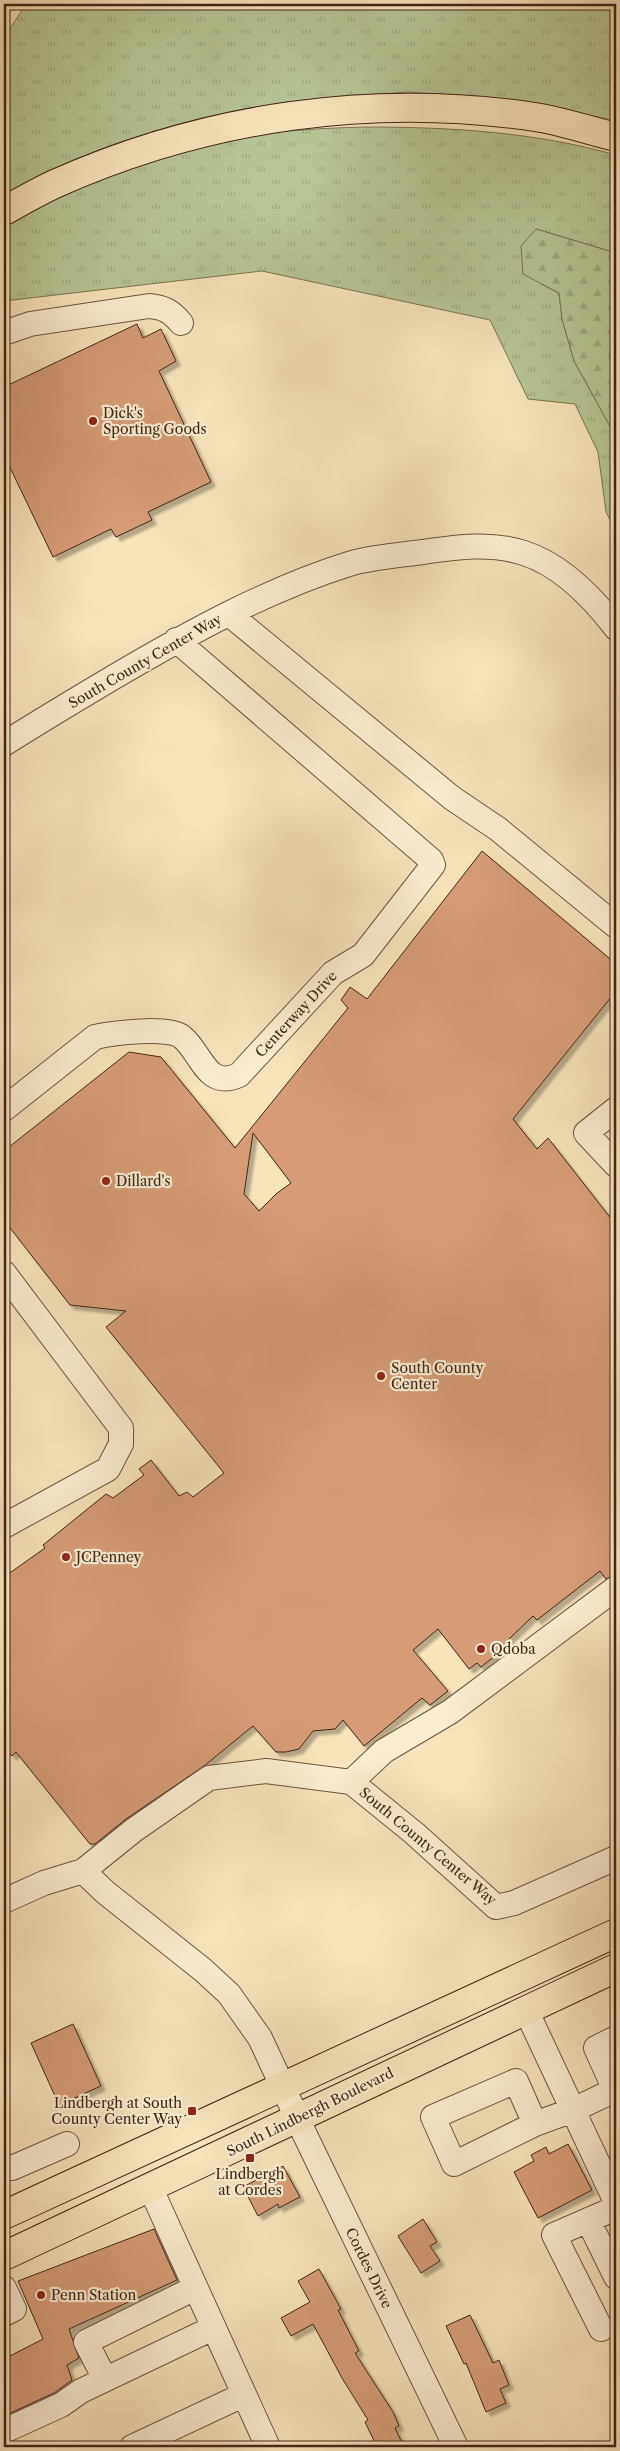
<svg xmlns="http://www.w3.org/2000/svg" width="620" height="2451" font-family="'Libre Caslon Text',serif">
<defs>
<pattern id="grass-tufts" width="24" height="20" patternUnits="userSpaceOnUse" patternTransform="scale(1.25)"><rect width="24" height="20" fill="#b7c594"/><path d="M3 7l-1-3M5 7V3M7 7l1-3M15 17l-1-3M17 17v-4M19 17l1-3" fill="none" stroke="#9ea97f"/></pattern>
<pattern id="forest-firs" width="22" height="20" patternUnits="userSpaceOnUse" patternTransform="scale(1.25)"><rect width="22" height="20" fill="#b7c594"/><path d="M5 1l3.5 6h-7zM16 11l3.5 6h-7z" fill="#9ea97f"/></pattern>
<filter id="shadow"><feDropShadow dx="4.5" dy="4.5" stdDeviation="1" flood-color="#0004"/></filter>
</defs>
<rect width="100%" height="100%" fill="#f7e4ba"/>
<filter id="stains"><feTurbulence type="fractalNoise" baseFrequency=".004" numOctaves="4"/><feColorMatrix values="0 0 0 0 .2 0 0 0 0 .09 0 0 0 0 .02 0 0 0 .5 -.17"/></filter>
<radialGradient id="worn" r=".72"><stop offset=".6" stop-color="#630" stop-opacity="0"/><stop offset="1" stop-color="#630" stop-opacity=".3"/></radialGradient>
<!-- grass -->
<path fill="url(#grass-tufts)" stroke="#7c7556" d="M26 4H612L616 8V121L549 106 476 97 409 92 346 96 288 102 217 116 4 196V38Z
M366 127C450 127 535 132 616 155V253L536 229 541 284 559 293 562 319 574 361 616 437V532L606 512 598 452 575 404 528 399 490 320 262 271 4 301V224C64 189 133 164 201 147 216 144 231 139 245 136 286 130 326 128 366 127Z"/>
<!-- forest -->
<path fill="url(#forest-firs)" stroke="#7c7556" d="M536 229 616 253V437L574 361 562 319 559 293 523 274 521 246Z"/>
<!-- building -->
<path fill="#d79c75" stroke="#402519" fill-rule="evenodd" filter="url(#shadow)" d="M137 324 143 338 161 329 176 361 159 371 211 482 148 512 152 520 116 537 111 529 53 557 4 455V387Z
M482 851 616 964V991L513 1119 537 1149 548 1138 616 1225V1574L606 1579 600 1571 537 1620 533 1616 508 1640 510 1644 481 1667 477 1663 469 1669 438 1629 413 1650 448 1691 430 1705 422 1698 364 1746 343 1720 335 1729 313 1731 299 1749 286 1752H276L253 1726 204 1766 126 1819 95 1844H90L16 1752 12 1756 4 1745V1577L45 1548 43 1545 106 1494 113 1498 144 1475 139 1469 151 1460 179 1496 187 1492 193 1497 224 1473 106 1327 126 1311 70 1305 4 1220V1151L129 1052 161 1057 235 1148 348 1008 341 1000 350 987 367 999ZM253 1133 291 1183 276 1194 259 1211 244 1194Z
M73 2024 101 2086 59 2105 31 2043Z
M568 2144 592 2190 538 2218 514 2172 534 2161 531 2155 546 2147 549 2154Z
M283 2166 300 2197 279 2208 278 2204 258 2216 243 2187Z
M423 2219 437 2242 430 2246 440 2261 421 2273 398 2236Z
M154 2229 177 2280 69 2329 79 2358 67 2365 72 2380 54 2393 4 2416V2359L43 2339 18 2281Z
M319 2269 341 2309 338 2310 359 2351 355 2353 393 2412 399 2426 395 2428 404 2447H377L365 2422 368 2420 342 2378 313 2324 291 2336 281 2318 310 2302 298 2281Z
M470 2315 493 2363 499 2360 509 2385 500 2389 506 2403 486 2412 466 2363 464 2364 446 2326Z"/>
<g fill="none" stroke-linecap="round" stroke-linejoin="round">
<!-- minor casing -->
<g stroke="#6e5541" stroke-width="26">
<path id="minor" d="M4 333 30 324 149 306C163 307 171 311 181 323
M229 614 452 798 498 829 616 926
M4 744C40 721 77 699 114 677 189 633 268 589 352 563 374 557 400 555 423 552 457 547 490 542 524 553 561 565 593 598 616 628
M4 1109 95 1037C112 1033 169 1026 182 1037 202 1053 206 1090 239 1075L333 973 363 955 433 865 431 860 176 640
M616 1109 586 1133 616 1165
M4 1273 121 1428V1444L108 1469 4 1526
M351 1782 384 1751 450 1712 616 1588
M83 1871 105 1892 203 1970 229 1994 260 2038 306 2137 456 2447
M4 1901 44 1883 83 1871 134 1830 209 1778 266 1771 351 1782 414 1833 496 1907 514 1903 616 1858
M526 2010 616 2202
M535 2124 516 2081 433 2117 454 2164 535 2124 573 2110 615 2090 596 2048 616 2038
M12 2168 67 2144
M150 2187 268 2447
M588 2220 616 2277
M4 2288 14 2309 4 2314
M601 2329 554 2235 616 2208
M105 2379 86 2342 195 2288
M4 2431 61 2405 81 2391 213 2328
M132 2447 243 2395"/>
</g>
<!-- major casing -->
<g stroke="#402519" stroke-width="30">
<path id="major" d="M4 2215 616 1933
M4 2256 616 1968"/>
</g>
<!-- highway casing -->
<g stroke="#402519" stroke-width="30">
<path id="highway" d="M4 211C22 201 39 191 57 183 208 116 373 93 535 117 562 121 590 131 616 137"/>
</g>
<!-- minor -->
<use href="#minor" stroke="#faedd2" stroke-width="24"/>
<!-- major -->
<use href="#major" stroke="#f7e4ba" stroke-width="28"/>
<!-- highway -->
<use href="#highway" stroke="#f7e4ba" stroke-width="28"/>
</g>
<!-- markers -->
<g fill="#8f2418" stroke="#faedd2" stroke-width="2">
<circle cx="93" cy="421" r="5"/>
<circle cx="106" cy="1181" r="5"/>
<circle cx="381" cy="1376" r="5"/>
<circle cx="66" cy="1557" r="5"/>
<circle cx="481" cy="1649" r="5"/>
<rect x="187" y="2106" width="10" height="10" rx="2.5"/>
<rect x="245" y="2153" width="10" height="10" rx="2.5"/>
<circle cx="41" cy="2295" r="5"/>
</g>
<g text-anchor="middle" dominant-baseline="central" stroke-width="4.5" stroke-linejoin="round" paint-order="stroke">
<!-- poi labels -->
<g font-size="14" fill="#402519" stroke="#faedd2" text-anchor="start">
<text x="103" y="413">Dick's<tspan x="103" dy="16">Sporting Goods</tspan></text>
<text x="116" y="1181">Dillard's</text>
<text x="391" y="1368">South County<tspan x="391" dy="16">Center</tspan></text>
<text x="76" y="1557">JCPenney</text>
<text x="491" y="1649">Qdoba</text>
<text x="182" y="2103" text-anchor="end">Lindbergh at South<tspan x="182" dy="16">County Center Way</tspan></text>
<text x="250" y="2174" text-anchor="middle">Lindbergh<tspan x="250" dy="16">at Cordes</tspan></text>
<text x="51" y="2295">Penn Station</text>
</g>
<!-- street labels -->
<g font-size="14" fill="#402519" stroke="#faedd2">
<text transform="translate(145 661) rotate(-30)">South County Center Way</text>
<text transform="translate(296 1014) rotate(-47)">Centerway Drive</text>
<text transform="translate(428 1846) rotate(40)">South County Center Way</text>
<text transform="translate(310 2112) rotate(-26)">South Lindbergh Boulevard</text>
<text transform="translate(369 2268) rotate(64)">Cordes Drive</text>
</g>
</g>
<!-- margin -->
<rect width="620" height="2451" fill="none" stroke="#f7e4ba" stroke-width="20"/>
<rect x="5" y="5" width="610" height="2441" fill="none" stroke="#402519" stroke-width="2.5"/>
<rect x="10" y="10" width="600" height="2431" fill="none" stroke="#402519"/>
<rect width="100%" height="100%" filter="url(#stains)"/>
<rect width="100%" height="100%" fill="url(#worn)"/>
</svg>
